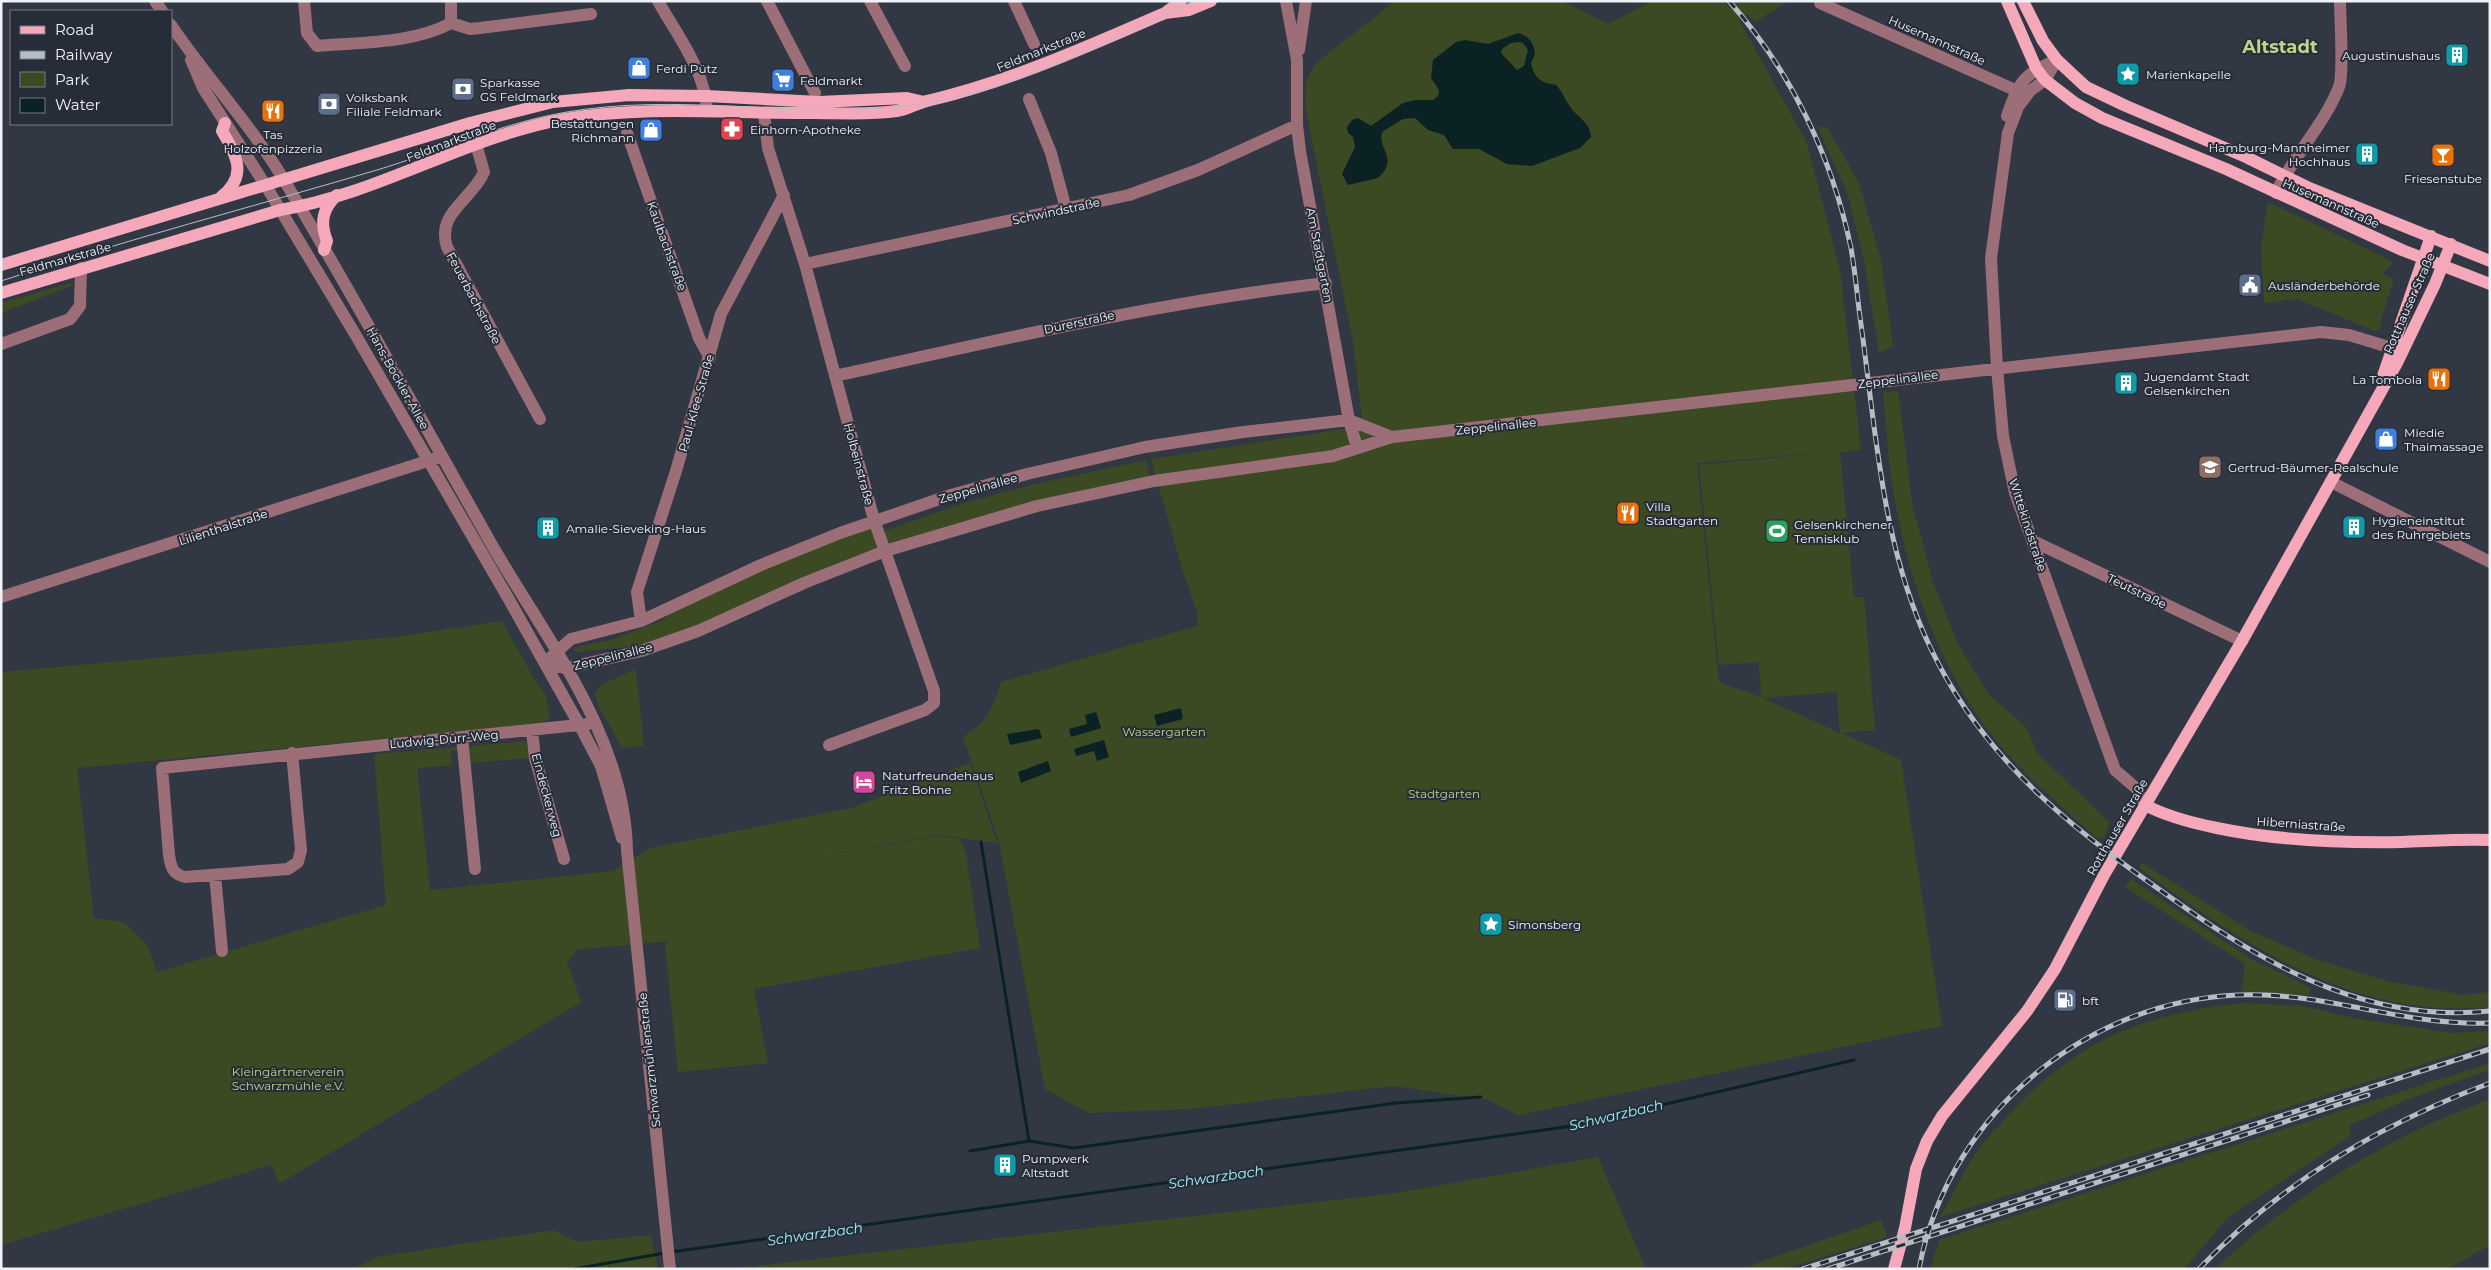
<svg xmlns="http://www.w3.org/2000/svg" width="2491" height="1270" font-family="Montserrat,sans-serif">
<rect width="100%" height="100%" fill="#313843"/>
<!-- green -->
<path fill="#3b4a22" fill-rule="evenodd" d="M1395 1H1562L1608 24 1652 1H1723L1730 8 1736 1H1789L1755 22 1747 14 1739 20 1807 143 1840 270 1861 450 1840 452 1854 598 1864 597 1875 730 1842 733 1901 760 1942 1026 1519 1115 1489 1100 1394 1086 1190 1109 1089 1113 1045 1089 999 842 963 737C988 720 992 712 1001 682L1197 626 1198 615 1182 569 1151 459 1363 426 1353 342 1305 106 1306 81 1316 63ZM1823 453 1699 465 1719 665 1759 662 1761 697 1719 682 1697 463ZM1837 692 1840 733 1763 698H1764Z
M1818 127H1827L1859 183 1881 260 1893 346 1879 353 1864 260 1848 195Z
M2268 202 2390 260 2392 264 2382 274 2394 279 2381 320 2380 329 2375 331 2297 299 2264 303 2261 246Z
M70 283 74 285 1 313V303Z
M1898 391 1912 503 1933 582 1957 642 1989 695 2027 728 2037 753 2109 822 2105 837 2097 838C2056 802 2013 766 1982 722 1936 656 1909 580 1895 501 1888 466 1887 428 1883 392Z
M1146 460 1151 482 960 527 661 640 627 647 576 652 573 649 575 647 611 640 661 621 684 602 875 521 879 533 955 506 1031 485Z
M502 621 537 684 545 693 550 717 542 724 77 768 94 918 124 922 148 946 157 972 386 905 374 754 457 747 458 750 451 751 452 765 417 768 430 890 613 871 651 848 851 808 970 763 997 843 939 835 806 859 939 836 960 839 966 854 980 948 754 989 768 1063 678 1072 665 947 667 941 575 950V954L567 962 581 1002 279 1184 272 1165 1 1245V672L395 637Z
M636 669 644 746 622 748 598 705 595 693 601 685Z
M526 741 530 758 469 763 468 746Z
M2142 863 2251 931 2315 959 2387 981 2464 995 2490 992V1007C2352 1020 2244 944 2139 868Z
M2131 879 2249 958 2311 988 2308 995 2242 991 2245 964 2125 887Z
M2243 1003 2302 1006 2354 1018 2450 1033 2490 1031V1043L1940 1217C1951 1197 1962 1175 1975 1154 1983 1141 1997 1129 2007 1117 2076 1040 2142 1014 2243 1003Z
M2490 1063V1070L2411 1098 2350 1125V1136L2228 1217 2184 1269H1930L1939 1240Z
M2490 1099V1245L2448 1269H2215C2275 1212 2345 1165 2419 1129 2442 1118 2466 1109 2490 1099Z
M1598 1157 1646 1269H728L1397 1193Z
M1881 1220 1887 1237 1785 1269H1740Z
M553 1230 577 1242 651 1235 658 1269H352L377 1257Z"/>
<!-- water -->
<path fill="#0a2224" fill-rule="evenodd" d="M1518 33C1529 36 1534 43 1535 54L1531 63C1534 78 1541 83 1556 85 1563 92 1565 100 1571 108 1579 119 1590 122 1591 137L1580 148 1532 166 1507 164 1479 149H1453L1444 135 1428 130 1415 118 1403 119 1382 132C1377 150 1400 158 1378 178L1348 185 1342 174 1355 147 1353 137 1348 133 1347 127 1352 120 1358 118 1371 126 1403 103 1415 100H1433L1438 96 1439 90 1431 78 1433 60 1456 42 1465 40 1488 44ZM1519 42 1523 43 1528 50 1524 66 1517 70 1501 53 1502 49 1511 43Z
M1181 708 1183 719 1157 726 1154 715Z
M1096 712 1101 728 1071 737 1069 729 1087 724 1085 715Z
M1039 729 1042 738 1010 745 1007 734Z
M1104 740 1109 757 1097 761 1094 751 1076 756 1074 749Z
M1048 761 1051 771 1021 783 1018 772Z"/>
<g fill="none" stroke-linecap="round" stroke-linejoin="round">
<!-- stream -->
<path stroke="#0a2224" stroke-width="3" d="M981 842 1029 1141
M970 1151 1029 1141 1074 1148 1396 1103 1481 1097
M671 1252 1572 1126 1854 1060
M574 1269 665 1253"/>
<!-- minor -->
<path stroke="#9c6e78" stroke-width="12" d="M155 1 162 11
M304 1 307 33 317 46C360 42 412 44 451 23V1
M658 1C677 35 706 72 707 111
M767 1 815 93
M870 1 905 66
M1014 1 1034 44
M1286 1 1297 60V125L1300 151 1349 420 1357 447
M1820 3 2015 90
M451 23 470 29 480 28 591 14
M171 25C207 78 251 125 284 180 356 300 423 423 492 545 547 641 625 736 627 851L670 1269
M1299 50 1306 1
M191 60 203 88 266 186 355 334 507 596 580 726 601 766 622 838
M2057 60 2045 80 2030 91 2018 107 2008 133 1991 258 1997 368 2003 436 2015 493 2115 770 2137 789 2145 805
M1029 99 1051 153 1066 209
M764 113 768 148 805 264 874 520 934 691V703L925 710 829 745
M2007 116C2018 83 2024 73 2057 60
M470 123 484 172C471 201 436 213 447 247L540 419
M627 133 699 338 710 358
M2276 193C2293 156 2324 125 2339 87 2344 74 2340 18 2340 1
M805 264 1129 195 1198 170 1297 125
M1 344 70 319 80 306 81 268
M835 376C998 340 1160 302 1326 283
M2331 482 2490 562
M2033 541 2242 641
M1 597 437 458
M641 621 637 592 676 471 721 314 784 195
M552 656 571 639 641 621 761 565 840 533 951 495 1027 474 1145 447 1243 432 1349 420 1392 437
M546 664 566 668 641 651 698 631 804 583 885 551 1037 506 1154 481 1333 456 1392 437 2321 332 2349 335 2402 351
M532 731 535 758 564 859
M462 737 475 869
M292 753 301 850 298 862 288 869 185 877C172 874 171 867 169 855L162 768 588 724
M215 875 222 951"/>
<!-- major -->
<path stroke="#f5a8b9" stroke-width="12" d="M2007 1 2036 68 2045 80 2075 103 2102 118 2226 169 2402 250 2490 284
M2023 1 2043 41 2057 60 2086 87 2126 106 2246 157 2307 187 2490 261
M1165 13 1189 10 1211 1
M221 197C248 176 237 156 222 131L225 123
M324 250 327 241C320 223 322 209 337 195
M1 265 470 123 553 102 629 95 707 96 819 102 907 98 924 102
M1 293 280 210C379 194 467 136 565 119 648 105 730 114 814 113 841 113 870 115 897 111 907 110 917 103 927 101 1011 81 1087 47 1165 13L1181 1
M2383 376 2431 236
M2145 805C2168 817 2192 823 2217 828 2278 841 2341 843 2402 842 2432 841 2460 839 2490 840
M1894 1269 1905 1228 1916 1169 1927 1141 1942 1116 2027 1011 2055 969 2104 875 2242 641 2398 361 2435 284 2451 244"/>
<!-- tram -->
<path stroke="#b7bdc5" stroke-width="1" d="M1 281C125 240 252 207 377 170 440 151 502 123 567 112 676 93 787 117 896 107 1001 98 1100 45 1194 1"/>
<!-- rail casing -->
<g stroke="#b7bdc5" stroke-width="5">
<path id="rail" d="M1729 1C1791 71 1832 157 1851 248 1855 271 1857 294 1860 317 1876 430 1881 545 1931 649 1988 768 2082 836 2187 909 2277 972 2376 1023 2490 1011
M1803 1269 2490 1049
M1828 1269 2368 1095
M1919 1269C1949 1107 2101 988 2265 995 2341 998 2411 1026 2490 1023
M2199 1269C2279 1184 2381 1124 2490 1083"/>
</g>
<!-- rail -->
<use href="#rail" stroke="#272d38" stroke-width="3" stroke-dasharray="9" stroke-linecap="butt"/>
</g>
<!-- icons -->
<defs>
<g id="building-square" transform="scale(1.25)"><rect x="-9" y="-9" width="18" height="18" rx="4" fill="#0f9aa8" stroke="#272d38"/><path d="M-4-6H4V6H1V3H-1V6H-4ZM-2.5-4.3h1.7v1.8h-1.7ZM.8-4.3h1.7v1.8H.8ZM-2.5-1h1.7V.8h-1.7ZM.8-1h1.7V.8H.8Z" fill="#fff"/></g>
<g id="shop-square" transform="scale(1.25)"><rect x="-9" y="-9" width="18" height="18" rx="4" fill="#3f7fe0" stroke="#272d38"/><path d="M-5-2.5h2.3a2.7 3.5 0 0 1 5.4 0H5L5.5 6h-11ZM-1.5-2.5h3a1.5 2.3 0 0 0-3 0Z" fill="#fff"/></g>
<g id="sight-square" transform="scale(1.25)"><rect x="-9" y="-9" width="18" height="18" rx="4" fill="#0f9aa8" stroke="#272d38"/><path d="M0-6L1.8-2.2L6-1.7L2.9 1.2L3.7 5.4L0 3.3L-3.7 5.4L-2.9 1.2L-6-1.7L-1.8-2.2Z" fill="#fff"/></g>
<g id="supermarket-square" transform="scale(1.25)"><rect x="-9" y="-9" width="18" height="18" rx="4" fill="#3f7fe0" stroke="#272d38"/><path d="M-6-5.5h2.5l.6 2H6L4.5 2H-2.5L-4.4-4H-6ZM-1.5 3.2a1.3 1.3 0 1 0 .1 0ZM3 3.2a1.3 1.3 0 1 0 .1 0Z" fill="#fff"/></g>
<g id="bank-square" transform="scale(1.25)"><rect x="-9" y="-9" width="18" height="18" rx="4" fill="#5c6f8a" stroke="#272d38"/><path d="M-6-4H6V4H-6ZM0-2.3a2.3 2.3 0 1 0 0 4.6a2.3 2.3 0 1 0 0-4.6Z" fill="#fff"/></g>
<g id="restaurant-square" transform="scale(1.25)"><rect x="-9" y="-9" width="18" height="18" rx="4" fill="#e8710a" stroke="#272d38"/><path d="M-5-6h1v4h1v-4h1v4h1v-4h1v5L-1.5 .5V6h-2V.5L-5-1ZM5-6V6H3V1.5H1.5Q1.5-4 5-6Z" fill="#fff"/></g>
<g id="pharmacy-square" transform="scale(1.25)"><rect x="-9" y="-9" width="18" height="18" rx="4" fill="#e0444e" stroke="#272d38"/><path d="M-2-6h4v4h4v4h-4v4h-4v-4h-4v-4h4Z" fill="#fff"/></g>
<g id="bar-square" transform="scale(1.25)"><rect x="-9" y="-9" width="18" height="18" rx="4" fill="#e8710a" stroke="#272d38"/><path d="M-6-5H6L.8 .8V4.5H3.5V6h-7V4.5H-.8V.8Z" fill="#fff"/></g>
<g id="civic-square" transform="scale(1.25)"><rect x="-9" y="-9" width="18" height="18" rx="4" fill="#5c6f8a" stroke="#272d38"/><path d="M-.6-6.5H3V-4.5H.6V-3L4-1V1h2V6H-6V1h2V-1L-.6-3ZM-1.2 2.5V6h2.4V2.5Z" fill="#fff"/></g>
<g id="school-square" transform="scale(1.25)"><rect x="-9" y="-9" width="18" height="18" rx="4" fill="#8d6e63" stroke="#272d38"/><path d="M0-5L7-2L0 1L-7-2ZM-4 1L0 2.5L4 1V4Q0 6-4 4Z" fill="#fff"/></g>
<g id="stadium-square" transform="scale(1.25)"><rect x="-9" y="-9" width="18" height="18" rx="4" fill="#2e9e5b" stroke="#272d38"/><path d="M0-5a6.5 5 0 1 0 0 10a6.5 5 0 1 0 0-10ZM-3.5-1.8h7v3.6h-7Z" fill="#fff"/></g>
<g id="hotel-square" transform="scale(1.25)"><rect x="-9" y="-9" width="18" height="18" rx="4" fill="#d1479c" stroke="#272d38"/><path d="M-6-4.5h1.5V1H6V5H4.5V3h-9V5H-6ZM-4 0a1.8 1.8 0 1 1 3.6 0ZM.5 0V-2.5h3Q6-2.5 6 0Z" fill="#fff"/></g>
<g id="fuel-square" transform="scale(1.25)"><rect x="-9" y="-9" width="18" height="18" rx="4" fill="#5c6f8a" stroke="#272d38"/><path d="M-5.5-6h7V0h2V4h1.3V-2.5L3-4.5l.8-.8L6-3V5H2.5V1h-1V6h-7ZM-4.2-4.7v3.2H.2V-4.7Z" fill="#fff"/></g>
</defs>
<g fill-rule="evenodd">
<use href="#building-square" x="2457" y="55"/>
<use href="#shop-square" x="639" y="68"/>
<use href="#sight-square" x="2128" y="74"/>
<use href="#supermarket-square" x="783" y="80"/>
<use href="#bank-square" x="463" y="89"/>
<use href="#bank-square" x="329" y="104"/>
<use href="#restaurant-square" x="273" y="111"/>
<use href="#pharmacy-square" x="732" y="129"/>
<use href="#shop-square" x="651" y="130"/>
<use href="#building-square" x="2367" y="154"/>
<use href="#bar-square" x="2443" y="155"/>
<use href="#civic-square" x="2250" y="285"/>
<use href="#restaurant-square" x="2439" y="379"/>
<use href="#building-square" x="2126" y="383"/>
<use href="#shop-square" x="2386" y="439"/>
<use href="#school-square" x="2210" y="467"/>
<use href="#restaurant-square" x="1628" y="513"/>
<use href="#building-square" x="2354" y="527"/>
<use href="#building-square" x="548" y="528"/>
<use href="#stadium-square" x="1777" y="531"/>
<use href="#hotel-square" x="864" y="782"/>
<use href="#sight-square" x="1491" y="924"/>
<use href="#fuel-square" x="2065" y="1000"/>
<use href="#building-square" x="1005" y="1165"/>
</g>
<g text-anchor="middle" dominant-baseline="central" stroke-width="4" stroke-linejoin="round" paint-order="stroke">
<!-- street labels -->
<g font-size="12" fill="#eef3fa" stroke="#272d38">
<text transform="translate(1937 40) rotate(24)">Husemannstraße</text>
<text transform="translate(1041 50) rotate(-22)">Feldmarkstraße</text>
<text transform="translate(451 141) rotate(-21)">Feldmarkstraße</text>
<text transform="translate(2331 203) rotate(24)">Husemannstraße</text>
<text transform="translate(1056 211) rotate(-12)">Schwindstraße</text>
<text transform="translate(667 246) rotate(70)">Kaulbachstraße</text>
<text transform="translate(1320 255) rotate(79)">Am Stadtgarten</text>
<text transform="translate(65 259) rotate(-16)">Feldmarkstraße</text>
<text transform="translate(474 298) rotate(62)">Feuerbachstraße</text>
<text transform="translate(2409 303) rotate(-66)">Rotthauser Straße</text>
<text transform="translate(1079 322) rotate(-12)">Dürerstraße</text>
<text transform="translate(398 378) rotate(61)">Hans-Böckler-Allee</text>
<text transform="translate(1898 379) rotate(-7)">Zeppelinallee</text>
<text transform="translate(696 403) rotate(-74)">Paul-Klee-Straße</text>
<text transform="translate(1496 426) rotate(-6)">Zeppelinallee</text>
<text transform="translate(859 464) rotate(75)">Holbeinstraße</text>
<text transform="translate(978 488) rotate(-16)">Zeppelinallee</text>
<text transform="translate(2028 525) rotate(72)">Wittekindstraße</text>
<text transform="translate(223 527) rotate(-18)">Lilienthalstraße</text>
<text transform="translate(2137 591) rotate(26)">Teutstraße</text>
<text transform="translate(613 656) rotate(-14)">Zeppelinallee</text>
<text transform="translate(444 739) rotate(-5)">Ludwig-Dürr-Weg</text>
<text transform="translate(547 795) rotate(75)">Eindeckerweg</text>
<text transform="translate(2301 824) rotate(4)">Hiberniastraße</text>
<text transform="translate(2117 827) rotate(-60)">Rotthauser Straße</text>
<text transform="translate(649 1060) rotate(-96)">Schwarzmühlenstraße</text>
</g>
<!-- poi labels -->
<g font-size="12" fill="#eef3fa" stroke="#272d38" text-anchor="start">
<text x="2440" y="55" text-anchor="end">Augustinushaus</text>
<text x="656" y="68">Ferdi Pütz</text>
<text x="2146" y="74">Marienkapelle</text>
<text x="800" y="80">Feldmarkt</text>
<text x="480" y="82">Sparkasse<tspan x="480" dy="14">GS Feldmark</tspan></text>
<text x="346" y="97">Volksbank<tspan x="346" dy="14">Filiale Feldmark</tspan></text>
<text x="634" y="123" text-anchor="end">Bestattungen<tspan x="634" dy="14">Richmann</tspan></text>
<text x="750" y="129">Einhorn-Apotheke</text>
<text x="273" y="134" text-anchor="middle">Tas<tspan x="273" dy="14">Holzofenpizzeria</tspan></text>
<text x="2350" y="147" text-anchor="end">Hamburg-Mannheimer<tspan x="2350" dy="14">Hochhaus</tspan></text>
<text x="2443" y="178" text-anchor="middle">Friesenstube</text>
<text x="2268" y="285">Ausländerbehörde</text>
<text x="2144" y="376">Jugendamt Stadt<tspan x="2144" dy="14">Gelsenkirchen</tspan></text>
<text x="2422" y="379" text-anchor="end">La Tombola</text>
<text x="2404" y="432">Miedie<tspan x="2404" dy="14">Thaimassage</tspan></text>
<text x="2228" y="467">Gertrud-Bäumer-Realschule</text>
<text x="1646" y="506">Villa<tspan x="1646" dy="14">Stadtgarten</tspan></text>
<text x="2372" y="520">Hygieneinstitut<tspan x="2372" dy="14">des Ruhrgebiets</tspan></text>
<text x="1794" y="524">Gelsenkirchener<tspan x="1794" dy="14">Tennisklub</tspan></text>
<text x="566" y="528">Amalie-Sieveking-Haus</text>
<text x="882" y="775">Naturfreundehaus<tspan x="882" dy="14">Fritz Bohne</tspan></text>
<text x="1508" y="924">Simonsberg</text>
<text x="2082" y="1000">bft</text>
<text x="1022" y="1158">Pumpwerk<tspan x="1022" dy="14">Altstadt</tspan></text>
</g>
<!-- park labels -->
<g font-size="12" fill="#b8d68a" stroke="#272d38">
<text x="1164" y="731">Wassergarten</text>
<text x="1444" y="793">Stadtgarten</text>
<text x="288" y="1071">Kleingärtnerverein<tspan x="288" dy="14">Schwarzmühle e.V.</tspan></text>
</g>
<!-- water labels -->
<g font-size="14" font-style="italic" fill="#9df3fb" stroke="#272d38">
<text transform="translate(1616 1115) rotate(-13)">Schwarzbach</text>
<text transform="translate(1216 1177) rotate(-8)">Schwarzbach</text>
<text transform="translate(815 1234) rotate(-8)">Schwarzbach</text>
</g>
<!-- district labels -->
<g font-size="18" font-weight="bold" fill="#c2d489" stroke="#272d38">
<text x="2280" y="47">Altstadt</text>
</g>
</g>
<!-- border -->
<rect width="2491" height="1270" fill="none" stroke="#eef3fa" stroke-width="5"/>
<!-- legend -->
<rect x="10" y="10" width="162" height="115" fill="#272d38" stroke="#777c86"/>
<rect x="20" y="26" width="25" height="8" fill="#f5a8b9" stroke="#777c86"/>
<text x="55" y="35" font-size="15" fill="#eef3fa">Road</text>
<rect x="20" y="51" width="25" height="8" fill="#b7bdc5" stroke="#777c86"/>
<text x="55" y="60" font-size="15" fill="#eef3fa">Railway</text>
<rect x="20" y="72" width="25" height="15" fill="#3b4a22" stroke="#777c86"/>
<text x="55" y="85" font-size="15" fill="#eef3fa">Park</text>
<rect x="20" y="98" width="25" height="15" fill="#0a2224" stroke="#777c86"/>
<text x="55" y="110" font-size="15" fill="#eef3fa">Water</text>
</svg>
